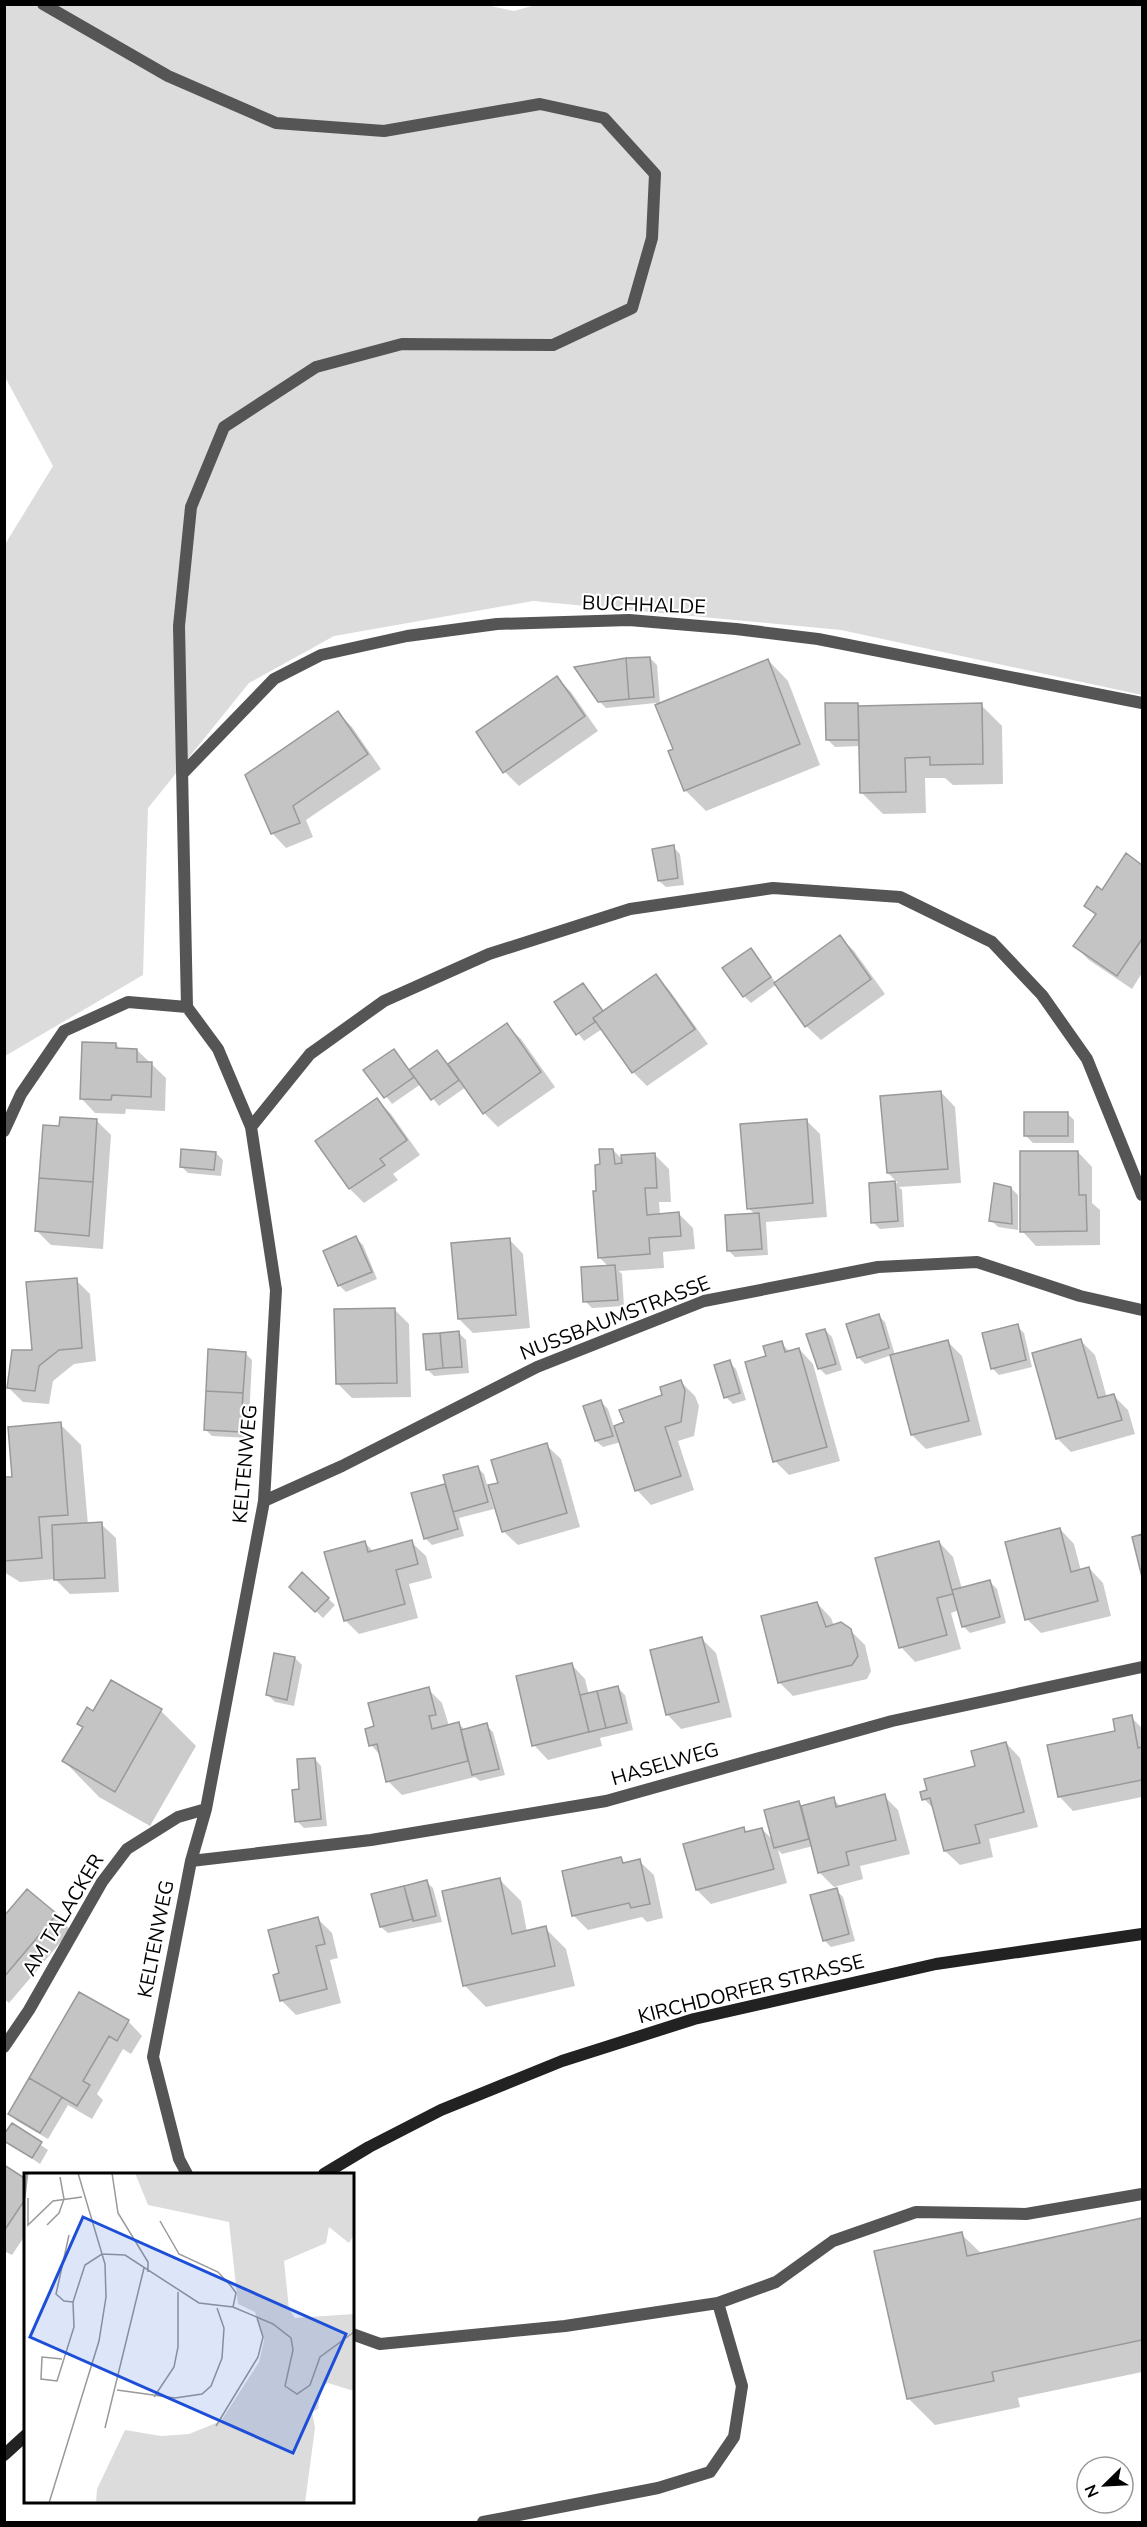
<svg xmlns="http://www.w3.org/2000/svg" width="1147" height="2527" font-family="'Nunito Sans',sans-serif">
<rect width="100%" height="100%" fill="#fff"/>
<!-- green -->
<path fill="#dcdcdc" d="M482 4 514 11 539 4 1142 5V695L841 630 533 601 334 636 249 683 148 808 143 975 5 1056 4 546 53 466 5 377V5Z"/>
<!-- shadow -->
<path fill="#0003" d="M650 658 657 665 660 704 768 660 788 681 820 765 706 811 685 790 670 752 675 750 656 703 606 708 599 701Z
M557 678 571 692 598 731 519 786 505 772Z
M858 704 860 707 981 705 1002 726 1003 784 953 785 945 778H925L926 813 883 814 862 793 861 746 835 747 828 740Z
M338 713 352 727 381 769 306 820 313 837 286 848 272 833Z
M673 847 680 854 684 885 666 887 659 881Z
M1126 856 1142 867V973L1132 989 1089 960 1075 946 1096 916 1085 905 1102 892Z
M840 937 854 951 885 994 821 1040 806 1026 777 984 751 1003 744 996 751 950 776 983Z
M656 976 670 991 708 1044 647 1086 633 1072 602 1029 584 1041 556 1003 582 984 604 1012Z
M506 1025 521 1039 555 1087 498 1127 484 1113 466 1087 439 1106 421 1084 392 1104 366 1070 394 1051 410 1071 437 1052 449 1065Z
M116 1044 121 1050H137L166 1078 165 1111 126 1109 125 1114 95 1113 81 1098Z
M941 1092 955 1107 961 1183 899 1187 902 1190 904 1227 880 1229 873 1222 870 1185 898 1183 888 1173Z
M376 1099 391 1114 420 1155 393 1174 398 1180 364 1203 350 1189 317 1141Z
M1067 1113 1074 1120V1143H1033L1026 1136Z
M806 1120 820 1134 827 1217 766 1222 768 1255 735 1257 728 1250 755 1214 748 1208Z
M97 1121 111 1135 103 1249 51 1245 37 1231 61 1128Z
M613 1150 623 1160 654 1154 669 1169 671 1202H659L660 1215 679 1214 693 1228 695 1249 663 1252 664 1268 619 1271 622 1274 624 1306 592 1308 585 1301 609 1267 599 1257 598 1192 602 1166Z
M1078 1152 1092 1167V1203L1100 1210V1245L1036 1246 1022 1231Z
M216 1153 223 1160 221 1176 188 1173 181 1166Z
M1011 1188 1018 1195V1230L998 1227 991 1220Z
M356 1238 363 1245 377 1279 346 1292 339 1285Z
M509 1239 523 1254 530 1328 473 1333 459 1319Z
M76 1280 90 1294 96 1361 74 1364 53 1381 49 1404 23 1402 9 1388 33 1352Z
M395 1310 409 1324 411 1397 352 1398 337 1383Z
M878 1315 885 1322 895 1355 948 1342 962 1356 982 1435 926 1449 912 1435 892 1355 865 1364 858 1357Z
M1017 1326 1024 1333 1032 1367 999 1375 992 1368Z
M825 1330 832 1337 842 1370 826 1375 819 1368Z
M459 1333 466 1340 469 1373 434 1376 427 1369Z
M1081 1341 1095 1355 1107 1398 1114 1396 1128 1410 1135 1434 1071 1452 1057 1438Z
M781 1343 790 1352 799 1349 813 1364 840 1461 789 1475 775 1461 768 1357Z
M245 1353 252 1360 248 1438 212 1436 205 1429Z
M729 1362 736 1369 746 1400 733 1404 726 1397Z
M681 1382 695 1396 699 1406 694 1436 678 1441 694 1490 651 1505 637 1490 621 1442 603 1447 596 1441 601 1402 608 1409 614 1427 626 1423Z
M60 1424 81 1445 88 1525 101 1524 116 1538 119 1592 70 1594 55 1579 20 1582 4 1572V1479L13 1478Z
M546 1445 561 1459 580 1527 518 1545 503 1531 500 1484Z
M477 1467 484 1474 494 1509 459 1518 464 1536 432 1545 425 1538 413 1494 447 1485Z
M1060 1529 1074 1544 1081 1571 1089 1568 1103 1583 1111 1616 1041 1633 1027 1619Z
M364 1542 374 1552 411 1542 426 1556 432 1578 409 1584 418 1618 359 1634 345 1620Z
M939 1542 953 1557 962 1589 990 1582 997 1589 1006 1623 970 1633 963 1626 959 1610 951 1613 961 1649 915 1662 901 1647Z
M303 1575 335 1605 323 1618 291 1587Z
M817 1603 831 1618 834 1626 850 1630 865 1645 871 1671 867 1679 793 1696 779 1682Z
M702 1639 716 1653 732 1717 681 1729 667 1714Z
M295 1658 302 1665 294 1706 275 1702 268 1695Z
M571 1664 585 1679 589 1695 618 1688 625 1695 633 1730 600 1738 602 1746 548 1760 534 1745Z
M112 1682 161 1711 196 1746 150 1826 99 1797 64 1761 84 1728 79 1724 94 1713Z
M428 1689 442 1703 449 1726 459 1724 465 1730 486 1725 493 1732 505 1775 480 1781 475 1777 402 1795 388 1781 381 1756 371 1745 376 1727Z
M1131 1717 1142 1728V1797L1073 1811 1059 1796Z
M1006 1743 1020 1758 1038 1827 989 1839 993 1857 960 1865 945 1851 935 1810 924 1799 977 1767Z
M315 1759 321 1766 327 1826 304 1828 297 1821 301 1790Z
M884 1796 898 1810 910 1854 860 1866 863 1879 834 1887 819 1872 813 1846 782 1854 778 1850 787 1883 711 1904 697 1890 743 1829 748 1833 762 1829 773 1840 799 1803 803 1807 833 1799 841 1807Z
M620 1859 625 1864 639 1861 654 1875 663 1918 647 1922 642 1917 588 1930 573 1915Z
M500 1880 521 1901 527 1932 545 1928 566 1949 575 1986 486 2007 465 1986Z
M426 1882 433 1888 442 1922 388 1933 381 1927Z
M836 1890 843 1897 855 1941 831 1947 824 1940Z
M27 1891 71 1930 9 2003 4 1999V1918Z
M318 1919 332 1933 338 1958 330 1960 341 2003 296 2015 281 2000V1974Z
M80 1994 128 2021 142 2036 131 2054 123 2049 97 2094 103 2100 92 2119 68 2105 48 2139 17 2121 10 2114Z
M12 2125 48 2150 40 2164 4 2140Z
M4 2167 26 2181V2234L12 2255 4 2251Z
M1142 2220V2372L1018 2398 1020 2407 935 2425 908 2398 961 2234 982 2254Z"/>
<!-- building -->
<path fill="#c4c4c4" stroke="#999" stroke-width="1.5" d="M650 657 654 697 629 699 626 658Z
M626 658 629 699 598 702 574 667Z
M768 659 800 744 684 791 668 751 673 749 655 705Z
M557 676 585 716 503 773 476 732Z
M825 703H858L859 740H826Z
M982 703 983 764 930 765V757L905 758 906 792 860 793 858 706Z
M338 711 368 754 293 806 300 823 271 834 245 775Z
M674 845 678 878 658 881 652 849Z
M1126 853 1142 865V939L1117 976 1073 946 1096 914 1084 906 1097 886 1102 890Z
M840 935 871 979 805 1027 774 983Z
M751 948 771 977 743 997 722 968Z
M656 974 695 1029 632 1073 593 1018Z
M583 983 603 1011 593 1018 595 1022 576 1035 554 1002Z
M507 1023 541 1072 483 1114 448 1064Z
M82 1042 116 1043V1048L137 1049V1062H152L151 1097 112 1095 111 1100 80 1099Z
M394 1049 414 1077 384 1098 363 1070Z
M437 1050 459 1080 431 1100 409 1070Z
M941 1091 948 1169 887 1173 880 1096Z
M377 1098 407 1140 380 1159 385 1165 349 1189 315 1141Z
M1024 1112H1068V1136H1024Z
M60 1117 97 1119 93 1182 39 1178 43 1125 59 1126Z
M807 1119 813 1203 747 1209 740 1124Z
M181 1149 216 1152 214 1170 180 1167Z
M599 1149H613L615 1164 622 1163 621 1155 655 1153 657 1188H645L647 1215 679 1212 681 1236 649 1238 650 1254 598 1258 593 1191H596L595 1165 600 1164Z
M1020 1151H1078L1079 1195H1086L1087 1231 1020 1232Z
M39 1178 93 1182 89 1236 35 1231Z
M895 1181 898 1221 871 1223 869 1183Z
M994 1183 1011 1187 1012 1224 989 1221Z
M759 1213 762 1249 727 1251 725 1215Z
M356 1236 372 1272 338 1286 323 1251Z
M510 1238 516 1315 458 1319 451 1243Z
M615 1265 618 1300 583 1302 581 1267Z
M77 1278 82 1348 59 1350 39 1366 35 1391 7 1388 12 1350H32L26 1282Z
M395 1308 397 1383 336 1384 334 1309Z
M879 1314 889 1348 857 1358 846 1324Z
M1018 1324 1026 1360 991 1369 982 1333Z
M825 1329 836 1364 818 1369 806 1334Z
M459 1331 462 1367 443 1368 440 1333Z
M440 1333 443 1368 426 1370 423 1334Z
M1081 1339 1098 1398 1114 1394 1122 1420 1056 1439 1032 1353Z
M948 1340 969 1421 911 1435 890 1355Z
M782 1341 785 1352 799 1348 827 1447 773 1462 745 1362 766 1356 763 1346Z
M208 1349 246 1352 243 1393 206 1391Z
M730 1360 740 1393 724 1398 714 1365Z
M681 1380 685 1391 681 1422 665 1427 681 1476 635 1491 614 1426 624 1422 619 1410 662 1395 660 1387Z
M206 1391 243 1393 241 1432 204 1430Z
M601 1400 613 1436 595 1441 583 1406Z
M61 1422 68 1515 39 1517 42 1558 4 1561V1477H12L8 1427Z
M547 1443 567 1513 502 1532 488 1485 498 1483 491 1460Z
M478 1466 488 1502 453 1512 443 1475Z
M445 1484 458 1529 424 1539 411 1493Z
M102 1522 105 1578 54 1580 52 1525Z
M1060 1528 1071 1572 1089 1567 1098 1601 1025 1620 1005 1542Z
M1142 1534V1577L1132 1537Z
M412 1540 418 1564 396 1570 405 1604 344 1621 324 1552 365 1541 368 1552Z
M939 1541 953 1594 937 1598 947 1635 899 1648 875 1558Z
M302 1572 329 1598 315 1612 289 1587Z
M990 1580 1000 1617 962 1627 952 1590Z
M817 1602 826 1627 841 1622 851 1629 858 1656 852 1665 778 1683 761 1616Z
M702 1637 719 1702 666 1715 650 1650Z
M274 1653 295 1657 287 1700 266 1695Z
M572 1663 589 1732 532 1746 516 1676Z
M111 1680 162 1709 115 1792 62 1761 83 1727 77 1724 87 1707 93 1711Z
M618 1686 627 1723 606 1728 597 1691Z
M429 1687 436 1715 429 1716 432 1729 459 1722 468 1761 386 1782 377 1744 369 1746 365 1729 374 1726 368 1703Z
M597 1691 606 1728 589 1732 580 1695Z
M1132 1715 1138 1748 1142 1747V1780L1058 1797 1047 1745 1115 1731 1113 1719Z
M487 1723 499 1769 472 1775 461 1730Z
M1006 1742 1024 1812 975 1825 980 1843 944 1851 930 1798 922 1800 920 1792 927 1790 924 1779 975 1766 971 1751Z
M315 1758 321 1819 295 1822 292 1790 299 1789 297 1759Z
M885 1794 896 1840 846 1852 849 1865 818 1873 801 1806 834 1797 836 1807Z
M799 1801 809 1839 774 1848 764 1810Z
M744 1827 745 1832 762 1828 774 1869 696 1890 683 1844Z
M621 1857 623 1863 640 1859 650 1904 631 1908 629 1903 572 1916 562 1871Z
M500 1878 512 1934 546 1926 555 1966 463 1986 442 1891Z
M427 1880 436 1916 413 1921 404 1886Z
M404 1886 413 1919 380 1927 371 1894Z
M837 1888 849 1934 823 1941 810 1895Z
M27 1889 57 1914 4 1977V1916Z
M318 1917 325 1944 316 1946 327 1989 280 2001 273 1975 279 1973 268 1930Z
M79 1992 129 2020 117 2041 109 2036 83 2081 90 2085 77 2106 29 2078Z
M29 2078 62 2097 40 2133 8 2114Z
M12 2123 42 2142 32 2158 4 2141V2134Z
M4 2165 26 2179V2198L4 2231Z
M1142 2218V2340L992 2372 994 2381 907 2399 874 2251 962 2232 967 2256Z"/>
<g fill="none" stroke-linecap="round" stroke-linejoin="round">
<!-- lane -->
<path stroke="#555" stroke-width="12" d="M352 2334 380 2344 565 2326 718 2303 776 2282 833 2241 916 2212 1026 2214 1142 2194
M483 2522 658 2488 710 2472 734 2437 742 2386 718 2303"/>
<!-- street -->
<path stroke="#555" stroke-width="12" d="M43 4 168 76 276 123 384 131 540 104 604 118 655 174 652 238 632 308 553 345 402 344 316 367 224 427 191 507 179 626 187 1007
M184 772 274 679 321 655 407 636 497 624 629 620 736 629 818 639 1142 703
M251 1127 310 1054 384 1001 489 954 630 909 773 888 900 897 992 942 1042 995 1087 1059 1142 1195
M4 1131 21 1094 64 1031 128 1002 187 1007 218 1049 251 1127 276 1290 264 1501 206 1809 191 1861 153 2057 179 2159 187 2174
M264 1501 342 1466 537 1367 704 1301 878 1267 977 1262 1080 1296 1142 1310
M191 1861 371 1840 606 1801 892 1721 1142 1667
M4 2047 29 2010 102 1882 127 1849 178 1817 206 1809"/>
<!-- secondary -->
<path stroke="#222" stroke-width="12" d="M324 2174 369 2147 441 2110 562 2061 694 2019 936 1964 1142 1934
M4 2455 26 2435"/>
</g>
<g text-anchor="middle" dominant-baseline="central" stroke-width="4.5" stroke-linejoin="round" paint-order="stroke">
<!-- street labels -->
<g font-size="20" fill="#000" stroke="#fff">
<text transform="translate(644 605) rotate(2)">BUCHHALDE</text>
<text transform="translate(615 1318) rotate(-21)">NUSSBAUMSTRASSE</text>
<text transform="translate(245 1464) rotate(-85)">KELTENWEG</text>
<text transform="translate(665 1764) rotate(-16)">HASELWEG</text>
<text transform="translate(63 1915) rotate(-59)">AM TALACKER</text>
<text transform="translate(156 1939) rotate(-79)">KELTENWEG</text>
<text transform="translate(751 1989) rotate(-14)">KIRCHDORFER STRASSE</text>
</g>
</g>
<!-- overview -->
<g transform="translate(24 2173)">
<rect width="330" height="330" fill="#fff"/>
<path d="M111 0H330V62L325 70 305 54 302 70 260 88 265 136 271 145 330 141V218L304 210 297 214 294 236 288 239 291 255 281 330H72L73 316 101 257 137 263 165 261 197 248 235 189 240 167 231 139 214 131 205 49 124 32Z" fill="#dcdcdc"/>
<path fill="none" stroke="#a3a3a3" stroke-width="3" d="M0 25 3 0"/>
<path fill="none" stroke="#999" stroke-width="1.5" d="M88 0 94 40 124 89V99M4 25V52L29 28 58 24M136 48 155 81 194 99 207 113 212 120 209 134M23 52 35 40 40 26 36 4M45 62 32 121 40 128 49 129M209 134 249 151 267 165 269 177 261 213 273 221 286 212 296 184 330 159M38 186 18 184 17 206 33 208 50 154 49 129 61 92 78 81 101 82 175 130 209 134M93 217 151 225 178 221 187 213 198 185 200 155 193 135M130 224 150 194 154 174V119M192 253 234 184 239 164 233 145M81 255 120 95M25 330 75 168 82 124 81 91 54 0"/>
<path fill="#1d4ed8" fill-opacity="0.15" stroke="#1d4ed8" stroke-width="3" d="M59 44 322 161 269 280 6 164Z"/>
<rect width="330" height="330" fill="none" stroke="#000" stroke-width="3"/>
</g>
<!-- border -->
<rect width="1147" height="2527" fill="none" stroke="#000000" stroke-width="12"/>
<!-- north arrow -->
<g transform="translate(1105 2485) rotate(246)"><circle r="28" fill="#ffffff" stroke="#999999" stroke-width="1.5"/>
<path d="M0-4.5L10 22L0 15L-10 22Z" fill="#000000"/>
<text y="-9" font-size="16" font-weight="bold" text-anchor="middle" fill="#000000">N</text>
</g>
</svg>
